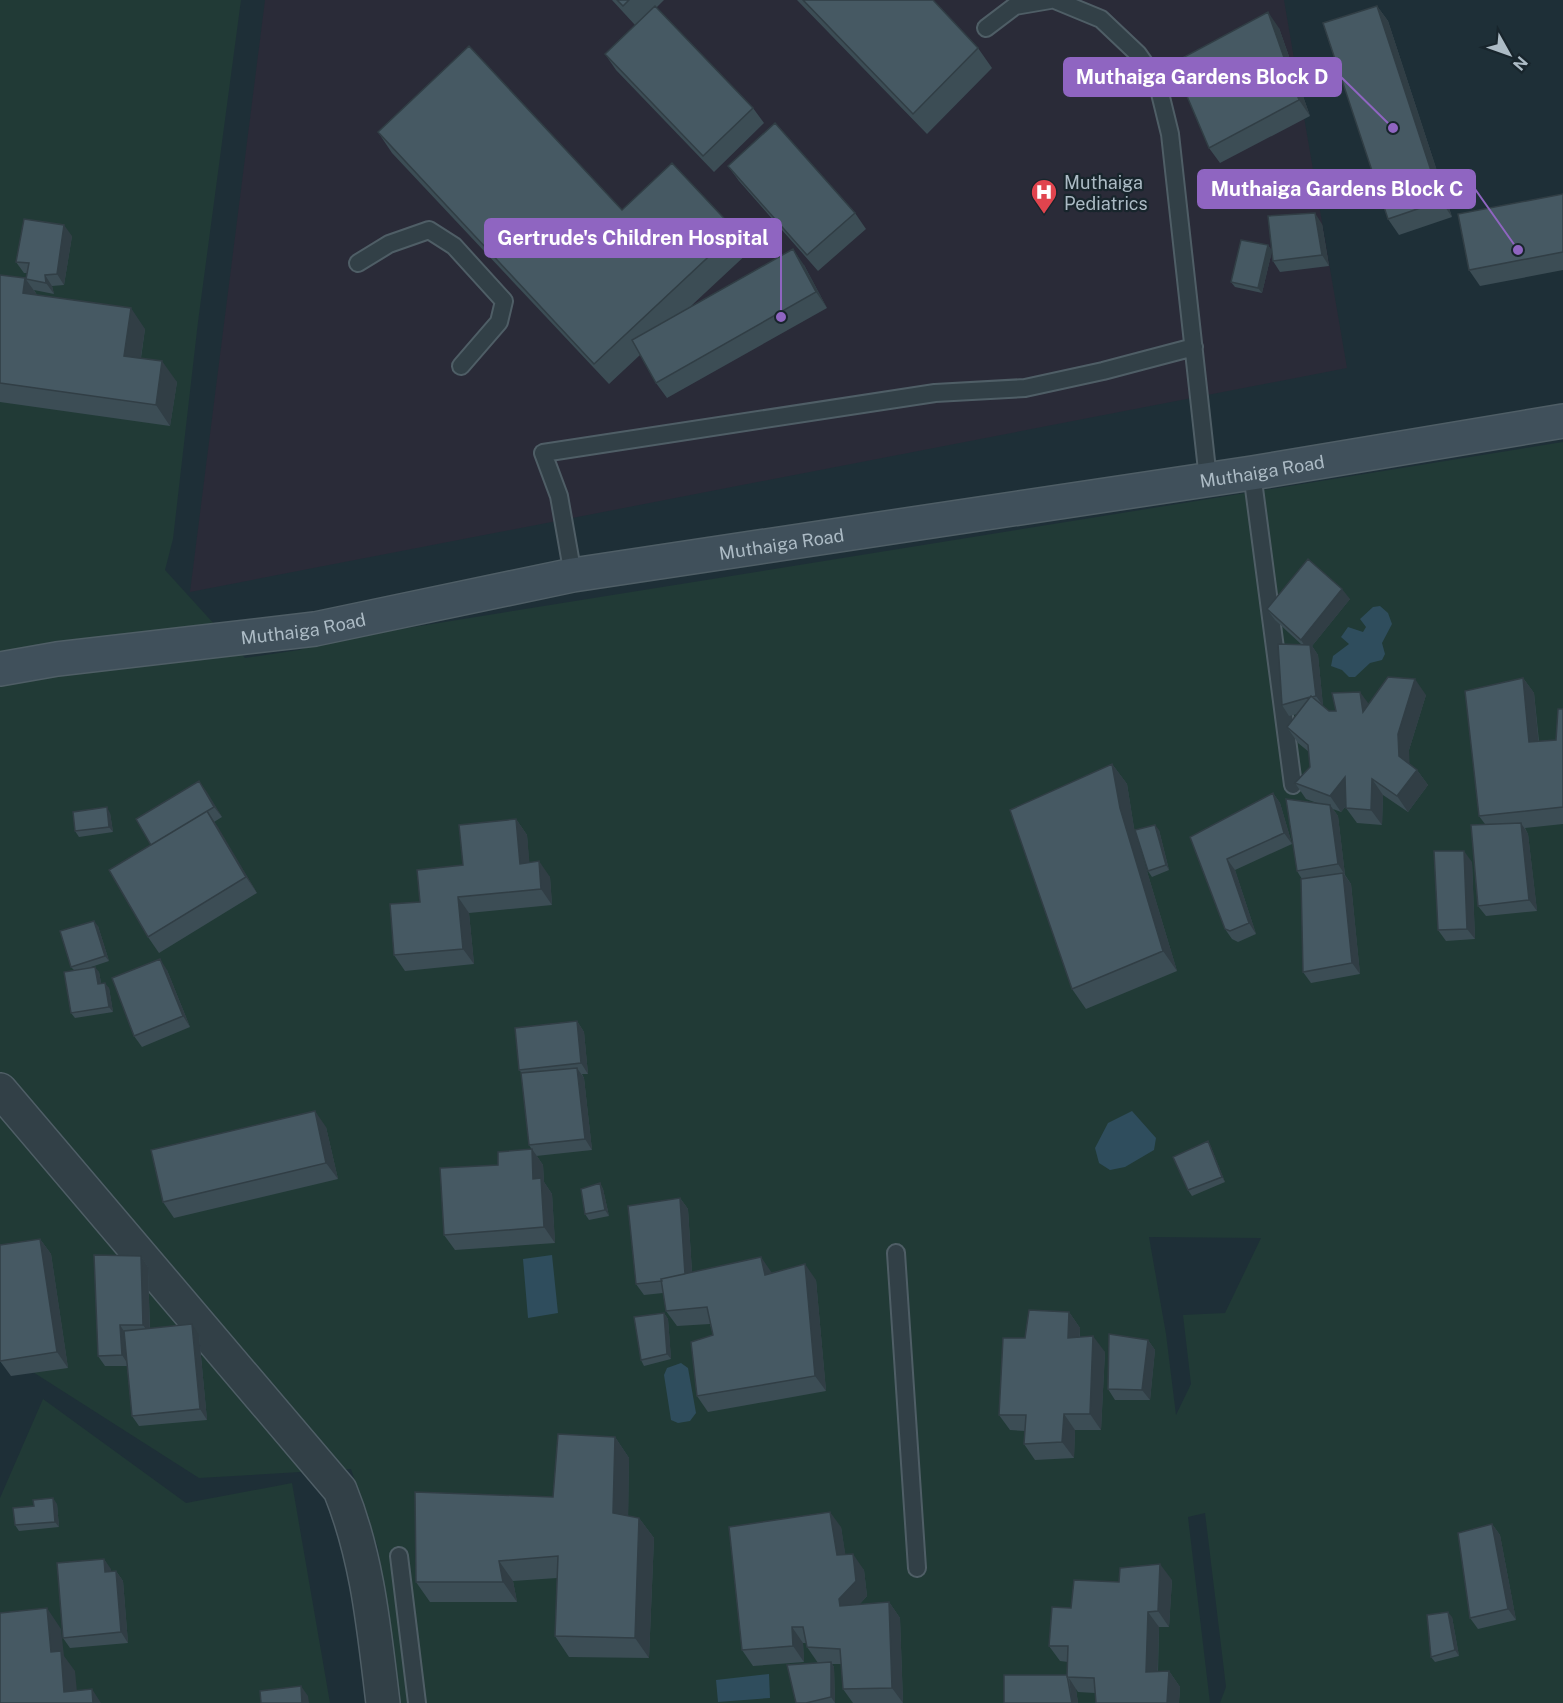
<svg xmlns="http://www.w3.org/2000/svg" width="1563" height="1703" font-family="'Public Sans',sans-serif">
<rect width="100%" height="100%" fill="#1e2f37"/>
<!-- medical -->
<path fill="#2a2b38" d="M265 0H1284L1347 368 190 592Z"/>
<!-- green -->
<path fill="#213a36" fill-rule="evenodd" d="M0 0H241L198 322 173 539 165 570 245 658 299 650 327 641 1563 442V1703H1220L1226 1687 1205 1513 1188 1517 1210 1703H397L378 1548 351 1469 199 1478 0 1351ZM1149 1237 1261 1238 1225 1313 1183 1315 1191 1384 1176 1415 1166 1334Z
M43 1399 186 1503 292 1483 330 1703H0V1498Z"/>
<!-- water -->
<path fill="#2f4d5d" d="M1380 606 1388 613 1392 624 1382 643 1385 654 1382 660 1370 663 1355 677H1349L1342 670 1331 666 1333 656 1349 644 1341 637 1348 627 1363 632 1366 627 1360 619 1373 607Z
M1132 1111 1156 1138 1154 1150 1125 1167 1110 1170 1099 1163 1095 1148 1108 1123Z
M552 1255 558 1313 528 1318 523 1259Z
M681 1363 688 1368 696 1413 690 1421 678 1423 671 1420 664 1375 667 1368Z
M769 1674 770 1698 718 1702 716 1680Z"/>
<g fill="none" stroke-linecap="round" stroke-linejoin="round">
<!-- service casing -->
<g stroke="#4f5e66" stroke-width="20">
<path id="service" d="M1055 0 1101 19 1138 54 1157 81 1170 134 1208 479
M986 28 1015 6 1050 0
M358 263 389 244 429 230 454 246 504 301 499 322 461 366
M1252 473 1293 785
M573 575 559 496 543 453 935 393 1025 388 1103 371 1194 347
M896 1253 917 1568
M399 1556 417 1703"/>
</g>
<!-- minor casing -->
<g stroke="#4f5e66" stroke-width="36">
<path id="minor" d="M0 1090 340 1490C368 1559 374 1630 383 1703"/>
</g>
<!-- secondary casing -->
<g stroke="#4f5e66" stroke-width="36">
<g id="secondary">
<path id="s1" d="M0 669 57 659 315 629 573 575 1252 473 1563 421"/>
</g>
</g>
<!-- service -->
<use href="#service" stroke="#324047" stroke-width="16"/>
<!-- minor -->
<use href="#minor" stroke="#324047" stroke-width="33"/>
<!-- secondary -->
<use href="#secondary" stroke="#40505b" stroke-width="33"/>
</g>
<!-- wall -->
<path fill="#3c4d55" d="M612 0H664L656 8 753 108 764 123 714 172 616 70 605 54 635 25Z
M797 0H933L978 48 992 68 927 134Z
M1377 6 1388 21 1452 217 1399 235 1388 219Z
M1279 28 1310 116 1220 163 1209 148Z
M378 132 622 210 736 231 750 251 691 306 804 265 827 308 667 398 656 383 640 355 609 384 392 153Z
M728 166 855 213 866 229 818 271 739 181Z
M1563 194V270L1480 286 1469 270Z
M1322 224 1329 266 1280 272 1273 261Z
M72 236 64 285 52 286 54 294 34 290 37 295 145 329 141 358 177 382 170 426 0 402V275L26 279 27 273H24L16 262Z
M1268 245 1272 251 1262 293 1235 287 1231 282Z
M1350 599 1312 646 1318 655 1323 706 1329 711H1336L1369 704 1426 695 1409 750V764L1417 770 1428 785 1408 812 1383 795 1382 825 1357 823 1346 808V806L1341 812 1333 809 1338 816 1345 875 1351 884 1360 974 1311 983 1303 972 1302 879 1297 871 1317 803 1306 799 1295 783 1310 767 1309 752 1298 743 1287 727 1298 714 1289 716 1282 705 1302 645 1275 620 1267 609Z
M1523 678 1534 693 1539 741 1556 740 1563 709V824L1525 828 1528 834 1537 911 1486 916 1478 906 1485 824 1479 816Z
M1112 764 1127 784 1134 828 1177 971 1086 1009 1072 989Z
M199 781 222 817 214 822 257 893 159 953 148 937 151 845Z
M1273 793 1280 803 1292 844 1235 870 1256 934 1238 942 1232 939 1225 929 1190 837Z
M110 813 113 832 79 837 75 831Z
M516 819 527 835 529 862 550 877 552 905 469 913 474 964 405 971 394 955 420 902Z
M1159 830 1169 870 1152 877 1148 871Z
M1472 862 1475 939 1446 941 1438 930Z
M98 926 109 961 91 967 99 972 101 983 109 988 113 1012 75 1018 71 1013 74 970 71 967Z
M167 970 190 1027 142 1047 134 1036Z
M577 1021 584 1032 588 1074H582L584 1078 592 1150 536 1156 529 1145 522 1073 519 1070Z
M326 1127 338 1179 174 1218 163 1202Z
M1208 1141 1211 1147 1225 1182 1192 1196 1188 1190Z
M532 1149 543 1165 544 1182 552 1194 555 1243 455 1250 444 1235 498 1165Z
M600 1183 603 1189 609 1216 589 1220 585 1214Z
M680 1198 688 1209 692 1272 773 1273 816 1280 826 1391 708 1412 697 1396 713 1335 710 1324 677 1326 666 1311 663 1293 644 1295 636 1284Z
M40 1239 51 1254 68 1368 11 1376 0 1361Z
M141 1256 148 1267 150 1328 199 1335 207 1420 139 1426 132 1416 127 1366H105L98 1356Z
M1069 1312 1080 1328V1337L1105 1352 1101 1430H1075L1074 1458 1035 1460 1024 1444 1025 1431 1010 1430 999 1415 1025 1338Z
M664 1313 668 1319 671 1359 644 1366 641 1360Z
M1148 1340 1155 1350 1150 1400H1115L1108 1389Z
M615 1437 629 1458 628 1516 639 1518 654 1538 649 1658 569 1657 555 1636 557 1578 513 1581 517 1602H430L416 1582 553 1497Z
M57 1504 59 1527 19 1531 15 1525 34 1506Z
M1492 1524 1500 1535 1516 1620 1478 1629 1470 1618Z
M841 1527 845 1554 864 1570 867 1596 859 1605 889 1602 900 1618 903 1703H853L843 1689 842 1664H832L834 1667 835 1703H796L818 1663 807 1647 806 1643H803L804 1662 753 1666 742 1650Z
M104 1559 111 1571H116L123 1581 128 1643 70 1648 63 1638Z
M1172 1580 1169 1627H1159L1158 1672 1169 1671 1180 1687 1179 1703H1096L1095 1693 1078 1692 1076 1689 1078 1703H1004L1067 1675 1068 1662 1060 1661 1049 1646 1071 1608 1119 1582Z
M1452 1617 1459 1656 1435 1662 1431 1657Z"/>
<!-- shaded-wall -->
<path fill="#313e45" d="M1377 6 1388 21 1452 217 1441 201Z
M1268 12 1279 28 1310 116 1299 100Z
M1315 213 1322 224 1329 266 1322 255Z
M64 225 72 236 64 285 57 274Z
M1268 245 1272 251 1262 293 1258 288Z
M793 249 804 265 827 308 816 292Z
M45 275 52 286 54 294 46 283Z
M25 278 40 299 23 293Z
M131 308 145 329 138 376 124 356Z
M162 361 177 382 170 426 156 405Z
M1342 589 1350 599 1312 646 1318 655 1323 706 1316 696 1308 651 1301 640Z
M1523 678 1534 693 1540 758 1529 742Z
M1415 679 1426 695 1409 750 1410 772 1399 756 1398 734Z
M1360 692 1371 707 1363 712Z
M1112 764 1127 784 1134 828 1177 971 1163 951 1120 808Z
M1417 770 1428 785 1408 812 1397 796Z
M1345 777 1356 793 1341 812 1330 796Z
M1372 779 1383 795 1382 825 1371 810Z
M199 781 207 792 222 817 214 807Z
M1273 793 1280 803 1292 844 1284 833Z
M1330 805 1338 816 1345 875 1338 864Z
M107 807 110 813 113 832 109 827Z
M207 811 218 827 257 893 246 877Z
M516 819 527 835 531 879 520 864Z
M1521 823 1528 834 1537 911 1529 900Z
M1155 825 1159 830 1169 870 1166 865Z
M1464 851 1472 862 1475 939 1467 929Z
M1227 859 1235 870 1256 934 1249 923Z
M539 861 550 877 552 905 541 889Z
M1343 873 1351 884 1360 974 1352 963Z
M458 897 469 913 474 964 463 949Z
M94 921 98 926 109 961 105 956Z
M160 959 167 970 190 1027 183 1016Z
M95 967 99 972 102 989 98 984Z
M105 983 109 988 113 1012 109 1007Z
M577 1021 584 1032 588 1074 581 1063Z
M577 1068 584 1078 592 1150 585 1139Z
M315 1111 326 1127 338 1179 326 1163Z
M1208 1141 1211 1147 1225 1182 1222 1177Z
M532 1149 543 1165 544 1182 552 1194 555 1243 544 1227 533 1179Z
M600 1183 603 1189 609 1216 605 1210Z
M680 1198 688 1209 693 1289 685 1279Z
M40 1239 51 1254 68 1368 57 1352Z
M141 1256 148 1267 150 1335 143 1325Z
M761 1257 772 1273 765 1275Z
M805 1264 816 1280 826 1391 815 1376Z
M1069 1312 1080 1328 1079 1353 1068 1338Z
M664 1313 668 1319 671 1359 667 1354Z
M192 1324 199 1335 207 1420 200 1409Z
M120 1325 127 1336 129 1366 122 1355Z
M1093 1336 1105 1352 1101 1430 1090 1414Z
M1148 1340 1155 1350 1150 1400 1142 1390Z
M1064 1414 1075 1430 1074 1458 1062 1442Z
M615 1437 629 1458 628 1534 613 1513Z
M53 1498 57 1504 59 1527 55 1522Z
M830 1512 841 1527 848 1570 837 1555Z
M639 1518 654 1538 649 1658 635 1638Z
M1492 1524 1500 1535 1516 1620 1508 1609Z
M853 1554 864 1570 867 1596 850 1615 840 1606 839 1599Z
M104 1559 111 1569 112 1582 105 1572Z
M499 1561 513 1581 517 1602 503 1582Z
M1160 1564 1172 1580 1169 1627 1158 1611Z
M116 1571 123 1581 128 1643 121 1632Z
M889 1602 900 1618 903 1703 892 1688Z
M47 1608 61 1629 64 1656 75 1671 78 1703 64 1692 51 1652Z
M1148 1612 1159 1627 1157 1688 1146 1672Z
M1448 1612 1452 1617 1459 1656 1455 1650Z
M792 1627 803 1643 804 1662 793 1646Z
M831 1662 834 1667 835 1703 831 1697Z
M1169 1671 1180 1687 1179 1703H1167Z
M1069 1678 1076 1689 1078 1703H1072Z
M301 1686 308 1696 309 1703H302Z
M92 1689 101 1703H93Z"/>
<!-- building -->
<path fill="#465963" stroke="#313e45" stroke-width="1.5" d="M617 0H629L623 6Z
M803 0H933L978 48 913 114Z
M655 6 753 108 703 156 605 54Z
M1377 6 1441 201 1388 219 1323 23Z
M1268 12 1299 100 1209 148 1173 63Z
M469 46 622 210 672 163 736 231 594 364 378 132Z
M775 123 855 213 807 255 728 166Z
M1563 194V252L1469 270 1458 214Z
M1315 213 1322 255 1273 261 1268 216Z
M24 219 64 225 57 274 45 275 46 283 26 279 29 263 16 262Z
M1241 240 1268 245 1258 288 1231 282Z
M793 249 816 292 656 383 632 340Z
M0 275 25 278 23 293 131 308 124 356 162 361 156 405 0 383Z
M1308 559 1342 589 1301 640 1267 609Z
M1278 644 1310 645 1316 696 1312 697 1311 696 1310 697 1282 705Z
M1388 677 1415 679 1398 734 1399 756 1417 770 1397 796 1372 779 1371 810 1346 808 1345 777 1330 796 1295 783 1310 767 1308 745 1287 727 1311 696 1329 711H1336L1332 693 1360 692 1363 712Z
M1523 678 1529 742 1556 740 1558 709H1563V807L1479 816 1465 691Z
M1112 764 1120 808 1163 951 1072 989 1010 810Z
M199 781 214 807 151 845 136 819Z
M1273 793 1284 833 1227 859 1249 923 1230 931 1225 929 1190 837Z
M1286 799 1330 805 1338 864 1297 871Z
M107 807 109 827 75 831 73 812Z
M207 811 246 877 148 937 109 870Z
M516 819 520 864 539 861 541 889 458 897 463 949 394 955 390 904 420 902 417 870 463 865 459 825Z
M1521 823 1529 900 1478 906 1471 825Z
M1155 825 1166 865 1148 871 1135 830Z
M1434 851H1464L1467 929 1438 930Z
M1343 873 1352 963 1303 972 1301 879Z
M94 921 105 956 71 967 60 931Z
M160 959 183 1016 134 1036 112 978Z
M95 967 98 984 105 983 109 1007 71 1013 64 972Z
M577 1021 581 1063 519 1070 515 1028Z
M577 1068 585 1139 529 1145 521 1073Z
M315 1111 326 1163 163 1202 151 1150Z
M1208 1141 1222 1177 1188 1190 1173 1157Z
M532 1149 533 1179 541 1178 544 1227 444 1235 440 1168 498 1165V1152Z
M600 1183 605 1210 585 1214 581 1189Z
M680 1198 685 1274 661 1279 662 1281 636 1284 628 1206Z
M40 1239 57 1352 0 1361V1245Z
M94 1255 141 1256 143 1325H120L122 1355 98 1356Z
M761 1257 765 1275 805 1264 815 1376 697 1396 691 1342 713 1335 707 1307 666 1311 661 1279Z
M1029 1310 1069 1312 1068 1338 1093 1336 1090 1414H1064L1062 1442 1024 1444 1026 1415H999L1003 1338H1025Z
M664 1313 667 1354 641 1360 634 1317Z
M192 1324 200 1409 132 1416 124 1331Z
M1109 1334 1148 1340 1142 1390 1108 1389Z
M558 1434 615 1437 613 1513 639 1518 635 1638 555 1636 558 1556 499 1561 503 1582H416L415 1492 553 1497Z
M53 1498 55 1522 15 1525 13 1508 34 1506 33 1500Z
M830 1512 837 1555 853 1554 856 1581 839 1599 840 1606 889 1602 892 1688 843 1689 840 1649 807 1647 803 1627H792L793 1646 742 1650 729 1527Z
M1492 1524 1508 1609 1470 1618 1458 1533Z
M104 1559 105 1572 116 1571 121 1632 63 1638 57 1563Z
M1160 1564 1158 1611 1148 1612 1146 1672 1169 1671 1167 1703H1096L1094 1678 1067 1677 1068 1646H1049L1052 1607 1071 1608 1074 1580 1119 1582 1120 1568Z
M47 1608 51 1652 61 1651 64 1692 92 1689 93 1703H0V1613Z
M1448 1612 1455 1650 1431 1657 1427 1615Z
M831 1662V1697L806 1703H796L787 1665Z
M1004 1675H1067L1072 1703H1004Z
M301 1686 302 1703H261L260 1691Z"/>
<!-- icons -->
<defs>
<g id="hospital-pin" transform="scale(1.35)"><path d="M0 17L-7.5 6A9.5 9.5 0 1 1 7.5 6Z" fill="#e0444e" stroke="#18252c"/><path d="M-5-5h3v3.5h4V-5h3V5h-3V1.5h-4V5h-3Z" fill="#fff"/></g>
</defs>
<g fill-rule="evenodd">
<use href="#hospital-pin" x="1044" y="192"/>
</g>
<g text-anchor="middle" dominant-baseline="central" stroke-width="4.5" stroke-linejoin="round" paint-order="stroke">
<!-- poi labels -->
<g font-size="18" fill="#acbbc5" stroke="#18252c" text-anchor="start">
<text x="1064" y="182">Muthaiga<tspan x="1064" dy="21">Pediatrics</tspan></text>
</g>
<!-- street labels -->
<g font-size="18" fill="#acbbc5" stroke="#18252c">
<text stroke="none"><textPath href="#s1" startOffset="1278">Muthaiga Road</textPath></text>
<text stroke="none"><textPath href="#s1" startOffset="792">Muthaiga Road</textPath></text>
<text stroke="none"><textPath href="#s1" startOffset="306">Muthaiga Road</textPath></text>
</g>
</g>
<!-- callouts -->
<path fill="none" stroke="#8f65c1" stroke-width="2" d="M1393 128L1341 77M1518 250L1475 189M781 317L781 238"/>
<g fill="#8f65c1" stroke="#18252c" stroke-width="2">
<circle cx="1393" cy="128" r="6"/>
<circle cx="1518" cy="250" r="6"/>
<circle cx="781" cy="317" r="6"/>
</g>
<g fill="#8f65c1" stroke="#8f65c1" stroke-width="2">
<rect x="1064" y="58" width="277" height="38" rx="6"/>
<rect x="1198" y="170" width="277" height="38" rx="6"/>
<rect x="485" y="219" width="296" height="38" rx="6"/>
</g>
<g font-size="20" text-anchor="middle" font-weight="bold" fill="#fff">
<text x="1202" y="84">Muthaiga Gardens Block D</text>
<text x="1337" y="196">Muthaiga Gardens Block C</text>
<text x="633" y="245">Gertrude's Children Hospital</text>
</g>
<!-- north arrow -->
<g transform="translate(1509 54) rotate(130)" stroke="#18252c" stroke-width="4.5" paint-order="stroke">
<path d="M0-4.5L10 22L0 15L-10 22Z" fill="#acbbc5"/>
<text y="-9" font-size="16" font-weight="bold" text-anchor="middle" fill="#acbbc5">N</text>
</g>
</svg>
